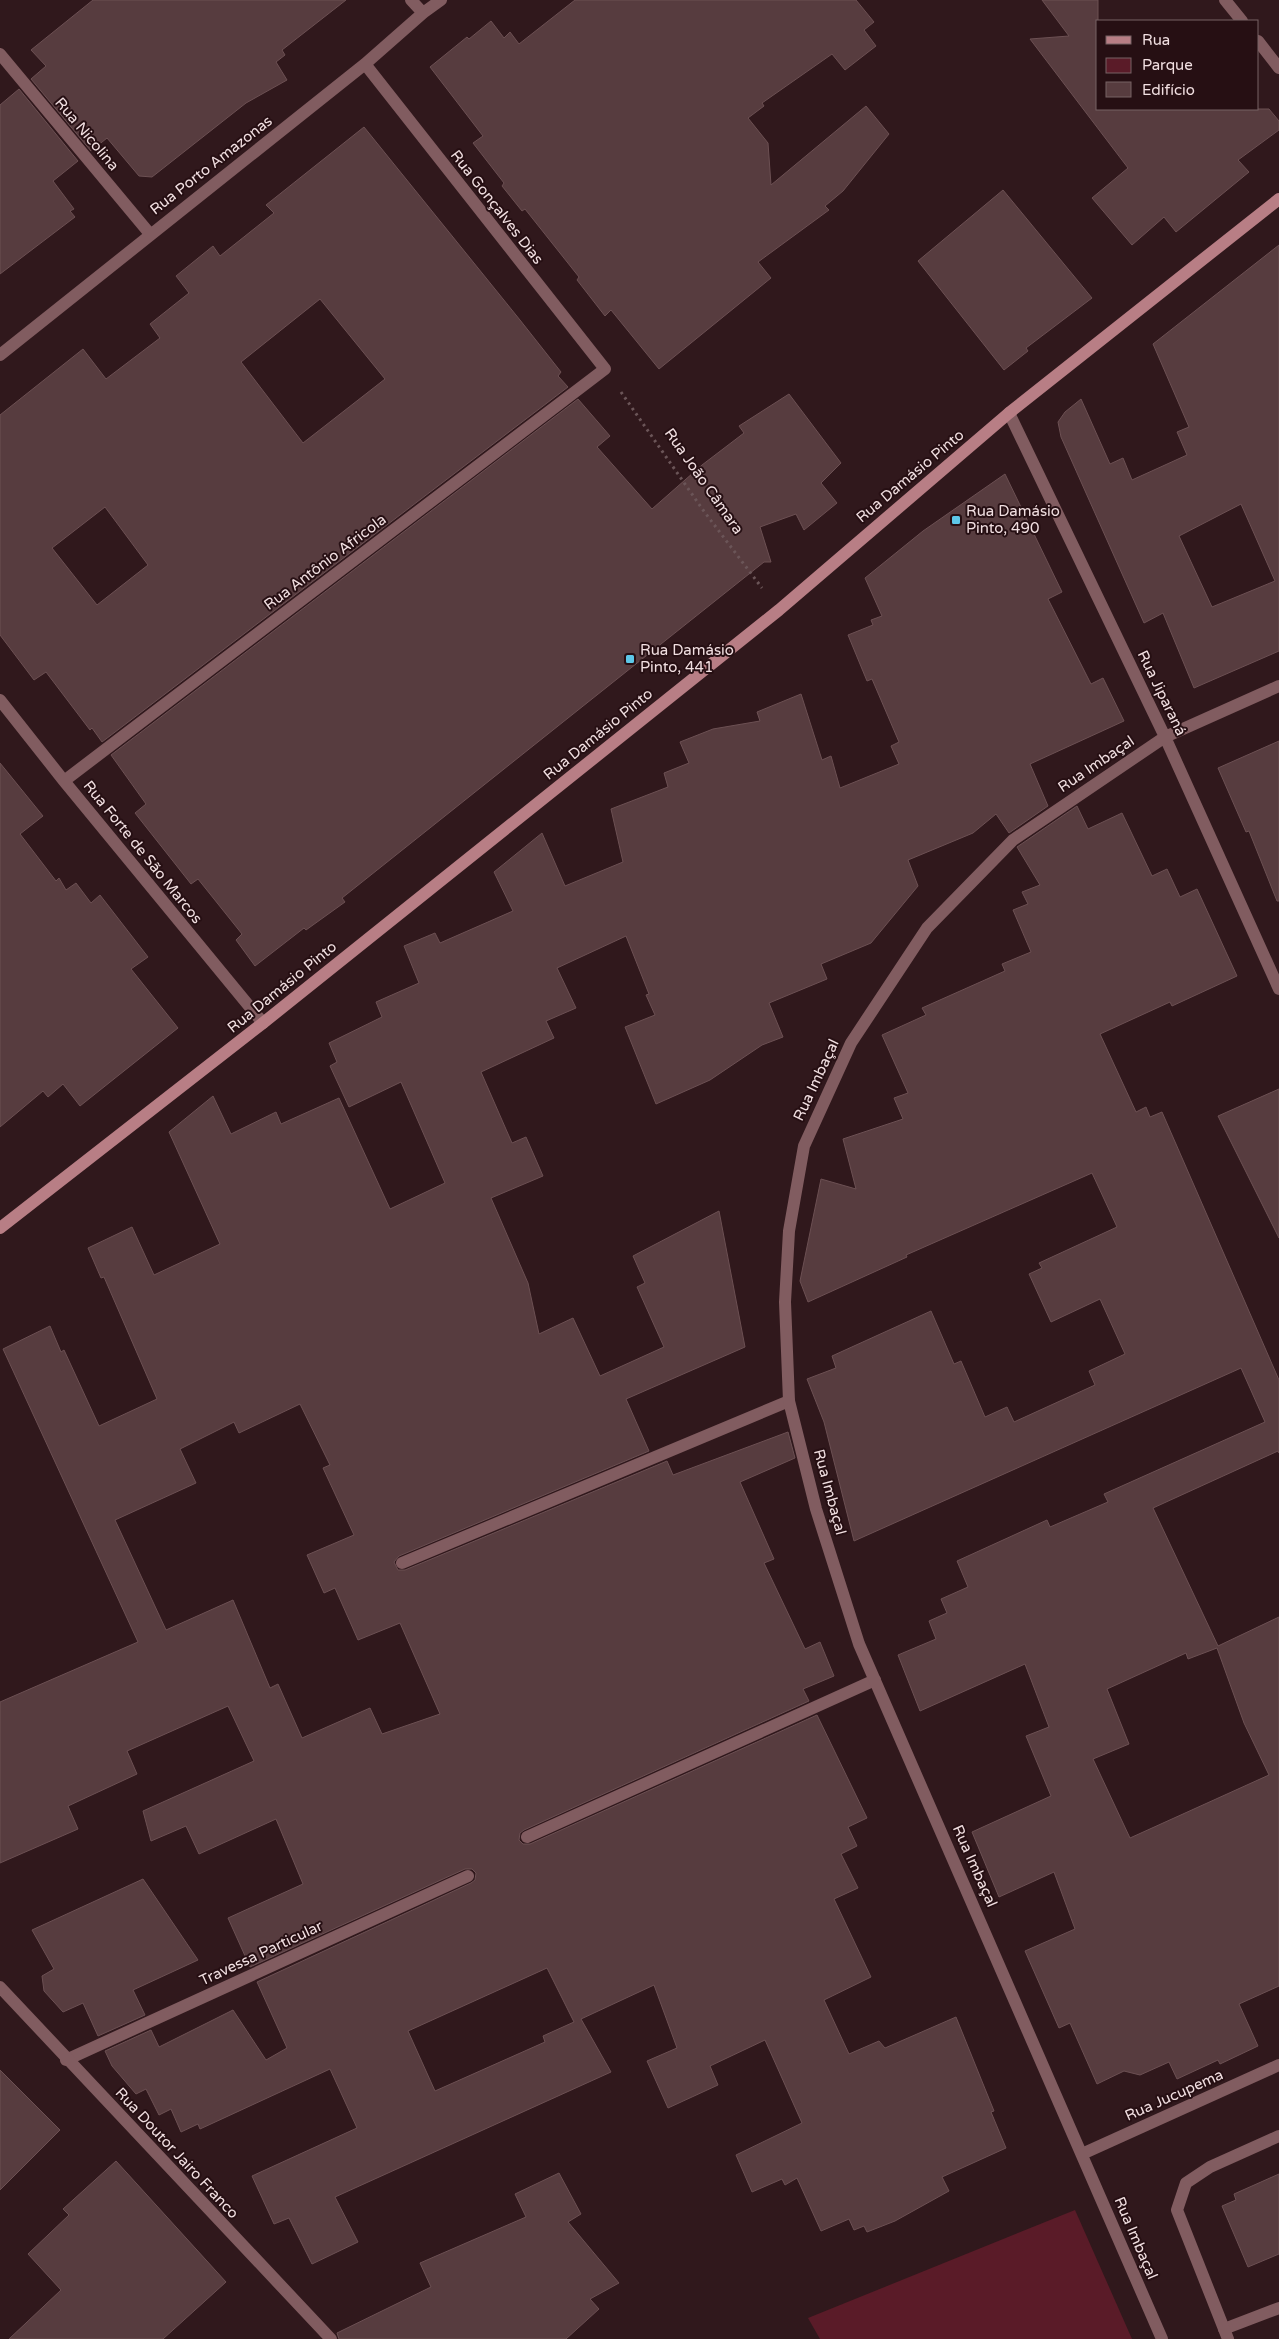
<svg xmlns="http://www.w3.org/2000/svg" width="1279" height="2339" font-family="'Varela Round',sans-serif">
<rect width="100%" height="100%" fill="#30181c"/>
<!-- green -->
<path fill="#5a1b28" d="M1075 2210 1132 2339H820L808 2318Z"/>
<!-- building -->
<path fill="#573c3f" stroke="#6c5053" fill-rule="evenodd" d="M93 0H346L282 50 285 55 276 62 287 80 246 103 152 177 139 176 107 138 91 151 31 79 46 66 31 50Z
M575 0H856L874 22 864 30 876 46 845 70 832 54 762 103 764 106 748 118 768 143 771 185 866 106 889 134 843 191 825 206 829 210 758 262 771 278 659 369 611 310 605 316 577 280 579 277 525 209 522 211 502 186 504 183 473 143 483 136 430 67 467 37 469 39 491 21 504 38 510 32 519 44Z
M1042 0H1098V109H1269L1279 121V130L1238 160 1249 172 1176 232 1164 217 1132 245 1092 198 1128 168 1030 39 1069 36Z
M19 89 78 161 53 181 74 209 70 211 75 217 0 274V105Z
M364 127 520 320 561 372 558 376 568 387 102 742 92 728 90 730 46 672 34 680 0 635V415L83 349 106 379 160 338 150 324 189 293 176 276 213 246 220 256 274 213 266 205ZM320 299 385 379 303 443 241 362ZM105 507 148 565 97 605 52 548Z
M1003 190 1092 298 1026 348 1028 351 1004 370 918 261Z
M1279 245V651L1194 688 1163 613 1144 623 1061 437 1058 422 1065 412 1081 399 1110 464 1123 458 1132 480 1187 455 1177 432 1189 427 1153 344ZM1241 504 1275 581 1212 607 1179 536Z
M789 394 841 463 821 483 837 503 804 530 796 514 760 527 771 562H764L342 898 345 902 306 930 304 928 255 966 236 940 242 934 198 879 191 884 135 813 146 804 111 755 578 399 610 436 597 447 652 509 702 465 744 433 739 426Z
M1005 474 1062 592 1048 599 1091 684 1103 678 1124 721 1030 764 1048 806 1009 833 996 814 973 833 908 860 918 886 871 943 821 964 827 979 769 1003 783 1037 762 1045 710 1080 656 1104 625 1027 655 1015 646 995 649 994 626 936 557 968 576 1008 546 1021 554 1038 481 1072 512 1143 526 1137 543 1176 491 1198 528 1283 539 1334 573 1318 600 1376 664 1347 637 1287 645 1283 633 1256 719 1211 745 1347 626 1399 649 1451 399 1556 394 1562 398 1570H405L667 1461 673 1475 788 1432 795 1458 740 1482 774 1559 764 1563 805 1649 820 1642 834 1676 803 1689 809 1701 524 1830 520 1833 519 1840 523 1844H530L817 1715 867 1818 848 1827 857 1846 841 1854 858 1888 834 1899 871 1977 824 2000 849 2054 879 2041 885 2048 956 2017 994 2111 991 2112 1006 2148 942 2177 949 2191 895 2221 867 2232 864 2226 854 2230 849 2219 821 2231 797 2178 785 2185 782 2179 752 2192 736 2155 802 2123 765 2040 710 2066 718 2085 668 2108 647 2061 677 2048 654 1985 581 2019 611 2072 335 2197 358 2242 312 2264 289 2218 274 2224 252 2176 357 2128 330 2069 200 2129 198 2124 181 2132 171 2109 159 2115 146 2089 136 2094 112 2066 105 2051 151 2030 159 2047 233 2010 266 2060 287 2048 257 1982 471 1883 475 1880 476 1873 472 1869H465L250 1967 228 1918 303 1884 276 1819 199 1854 186 1826 151 1841 143 1811 254 1761 228 1706 127 1751 137 1774 68 1806 78 1829 0 1863V1702L138 1642 3 1349 50 1326 61 1352 64 1350 99 1426 157 1399 104 1277 101 1278 88 1248 132 1227 154 1275 220 1244 169 1132 213 1096 231 1134 276 1112 281 1124 339 1098 390 1209 445 1183 401 1082 349 1107 330 1066 337 1062 329 1043 382 1017 376 1002 419 983 404 946 435 933 440 943 513 911 494 872 542 833 565 886 623 862 611 809 668 787 664 773 689 763 680 742 713 729 760 721 757 712 801 694 822 760 831 756 840 788 899 764 891 746 899 742 872 679 867 681 848 635 873 625 871 620 882 616 865 578 923 531ZM300 1404 330 1465 323 1468 354 1535 307 1555 324 1593 335 1588 358 1640 400 1623 440 1714 382 1734 370 1708 302 1738 278 1684 270 1688 233 1600 166 1630 115 1520 196 1483 180 1449 234 1422 239 1433ZM547 1968 574 2022 543 2036 545 2042 435 2091 408 2031Z
M1279 741V901H1277L1249 831 1246 832 1218 768Z
M0 763 43 816 20 834 56 881 59 878 66 890 76 883 91 903 100 895 148 957 131 969 178 1028 80 1106 63 1084 48 1097 43 1091 0 1127Z
M1077 806 1088 829 1122 813 1152 876 1167 869 1180 897 1197 889 1237 976 1172 1006 1170 1002 1100 1034 1136 1112 1146 1107 1150 1117 1162 1112 1279 1380V1453L1278 1451 1153 1508 1218 1646 1279 1617V1986L1239 2004 1258 2046 1220 2064 1218 2060 1177 2079 1169 2062 1140 2075 1124 2071 1097 2084 1070 2023 1059 2028 1025 1951 1075 1929 1054 1872 999 1897 972 1832 1051 1796 1026 1736 1049 1727 1025 1664 920 1711 898 1655 936 1639 929 1621 947 1613 941 1599 968 1587 957 1561 1047 1520 1050 1527 1108 1502 1104 1494 1265 1422 1241 1368 854 1541 824 1422 807 1379 836 1368 832 1356 931 1311 954 1364 961 1361 985 1417 1007 1407 1014 1422 1095 1385 1089 1371 1125 1354 1100 1299 1051 1322 1029 1274 1042 1268 1039 1263 1117 1227 1092 1173 906 1255 907 1257 808 1302 800 1281 821 1179 856 1189 843 1139 903 1119 894 1098 908 1093 882 1035 926 1015 922 1008 1005 971 1002 964 1031 952 1013 910 1028 904 1022 892 1040 885 1017 847ZM1217 1648 1244 1723 1269 1775 1130 1838 1093 1759 1129 1744 1107 1689 1186 1653 1188 1659Z
M1279 1089V1238L1218 1116Z
M143 1879 198 1960 133 1990 145 2015 98 2036 83 2003 63 2012 44 1991 42 1976 54 1969 32 1930Z
M0 2070 60 2130 0 2190Z
M116 2161 226 2282 163 2339H9L61 2290 28 2254 69 2215 63 2209Z
M559 2173 581 2214 568 2222 619 2283 590 2299 599 2309 566 2339H339L337 2333 431 2287 420 2263 526 2217 515 2194Z
M1279 2174V2254L1248 2267 1222 2206 1236 2200 1234 2194Z"/>
<g fill="none" stroke-linecap="round" stroke-linejoin="round">
<!-- path -->
<path stroke="#6b5558" stroke-width="3" stroke-dasharray="2.5 4" stroke-linecap="butt" d="M621 392 703 510 762 588"/>
<!-- lane -->
<path stroke="#815c60" stroke-width="12" d="M402 1563 789 1401
M527 1837 875 1680
M66 2060 468 1876
M1224 2329 1279 2308"/>
<!-- street -->
<path stroke="#815c60" stroke-width="12" d="M411 0 423 13
M1225 0 1242 21
M1258 41 1279 68
M0 54 150 234
M0 355 365 64 423 13 441 0
M1009 413 1165 737 1279 989
M0 700 64 781 263 1023
M64 781 605 369 365 64
M0 1987 331 2339
M1082 2154 1279 2065
M1162 2339 859 1644 816 1509 789 1401 785 1302 789 1231 804 1146 851 1043 927 928 1013 840 1165 737 1279 686
M1228 2339 1177 2210 1186 2183 1210 2167 1279 2136"/>
<!-- secondary -->
<path stroke="#b87e85" stroke-width="12" d="M0 1228 263 1023 779 610 1009 413 1279 199"/>
</g>
<!-- markers -->
<g fill="#5dc7e8" stroke="#260f13" stroke-width="2">
<rect x="951" y="515" width="10" height="10" rx="2.5"/>
<rect x="625" y="654" width="10" height="10" rx="2.5"/>
</g>
<g text-anchor="middle" dominant-baseline="central" stroke-width="4" stroke-linejoin="round" paint-order="stroke">
<!-- street labels -->
<g font-size="15" fill="#f1dfe1" stroke="#260f13">
<text transform="translate(87 134) rotate(50)">Rua Nicolina</text>
<text transform="translate(211 165) rotate(-38)">Rua Porto Amazonas</text>
<text transform="translate(497 207) rotate(52)">Rua Gonçalves Dias</text>
<text transform="translate(910 476) rotate(-40)">Rua Damásio Pinto</text>
<text transform="translate(704 481) rotate(55)">Rua João Câmara</text>
<text transform="translate(325 562) rotate(-37)">Rua Antônio Africola</text>
<text transform="translate(1162 693) rotate(64)">Rua Jiparaná</text>
<text transform="translate(598 734) rotate(-39)">Rua Damásio Pinto</text>
<text transform="translate(1096 764) rotate(-34)">Rua Imbaçal</text>
<text transform="translate(143 852) rotate(51)">Rua Forte de São Marcos</text>
<text transform="translate(282 987) rotate(-39)">Rua Damásio Pinto</text>
<text transform="translate(816 1080) rotate(-65)">Rua Imbaçal</text>
<text transform="translate(830 1492) rotate(75)">Rua Imbaçal</text>
<text transform="translate(975 1866) rotate(66)">Rua Imbaçal</text>
<text transform="translate(261 1953) rotate(-25)">Travessa Particular</text>
<text transform="translate(1174 2095) rotate(-24)">Rua Jucupema</text>
<text transform="translate(177 2153) rotate(47)">Rua Doutor Jairo Franco</text>
<text transform="translate(1136 2238) rotate(67)">Rua Imbaçal</text>
</g>
<!-- poi labels -->
<g font-size="15" fill="#f1dfe1" stroke="#260f13" text-anchor="start">
<text x="966" y="511">Rua Damásio<tspan x="966" dy="17">Pinto, 490</tspan></text>
<text x="640" y="650">Rua Damásio<tspan x="640" dy="17">Pinto, 441</tspan></text>
</g>
</g>
<!-- legend -->
<rect x="1096" y="20" width="162" height="90" fill="#260f13" stroke="#776265"/>
<rect x="1106" y="36" width="25" height="8" fill="#b87e85" stroke="#776265"/>
<text x="1142" y="45" font-size="15" fill="#f1dfe1">Rua</text>
<rect x="1106" y="58" width="25" height="15" fill="#5a1b28" stroke="#776265"/>
<text x="1142" y="70" font-size="15" fill="#f1dfe1">Parque</text>
<rect x="1106" y="82" width="25" height="15" fill="#573c3f" stroke="#776265"/>
<text x="1142" y="95" font-size="15" fill="#f1dfe1">Edifício</text>
</svg>
